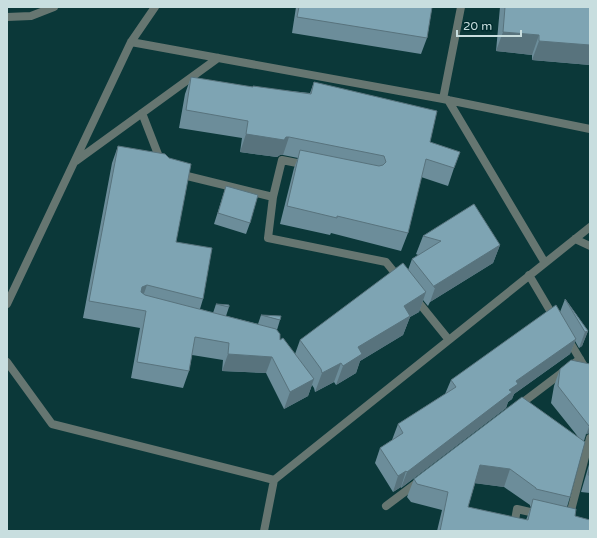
<svg xmlns="http://www.w3.org/2000/svg" width="597" height="538" font-family="'Varela Round',sans-serif">
<rect width="100%" height="100%" fill="#0b3839"/>
<g fill="none" stroke-linecap="round" stroke-linejoin="round">
<!-- street -->
<path stroke="#667671" stroke-width="8" d="M7 17 31 16 54 7
M131 42 443 99 590 129
M443 99 461 7
M448 100 545 263
M142 113 161 162
M76 161 218 58
M179 174 273 197 268 238 386 262 399 278
M273 197 282 160 307 165
M575 239 590 246
M529 275 555 319
M415 298 449 340
M7 304 131 42 155 7
M568 339 590 376
M7 362 52 424 274 480
M518 406 580 359
M386 506 418 482
M569 518 590 438
M264 531 274 480 590 227
M513 531 517 509 539 514"/>
</g>
<!-- wall -->
<path fill="#6c8d9a" fill-rule="evenodd" d="M296 7H432L427 38 421 54 292 33Z
M500 7H590V65L532 60V55L496 51Z
M191 77 252 87 310 93 314 82 430 142 454 168 448 186 421 177 408 233 401 251 331 233 330 235 280 224 294 168 298 158 283 155H280L277 157 240 152 242 138 179 128 185 94Z
M118 146 176 242 203 299 200 309 213 313 216 304 229 307 226 316 258 324 261 315 280 320 277 330 280 340 295 354 300 340 408 270 412 259 418 255 416 254 423 236 500 245 493 263 430 302 428 306 423 300 419 312 410 317 403 335 360 361 356 373 336 385 334 382 315 392 314 388 312 385 308 396 284 409 266 373 222 371 223 360 192 355 189 371 183 388 131 378 140 328 83 318 112 163Z
M226 186 250 223 246 234 214 224Z
M565 299 588 331 582 346 579 348 575 341 570 354 514 394 512 399 508 402 506 408 401 488V487L393 492 375 463 380 448 392 440 398 424 445 394 451 380 560 312Z
M590 364V433L586 434 584 441 570 497 567 507 590 531H437L442 510 411 502 407 497 414 479 579 438 551 403 554 386 560 369ZM475 483 504 487 530 505V506L531 507 526 520 468 507Z
M590 461V493L581 492Z"/>
<!-- shaded-wall -->
<path fill="#58737d" d="M503 32 539 35 532 55 496 51Z
M539 41 590 45V65L532 60Z
M246 134 286 137H289L283 155H280L277 157 240 152Z
M500 245 493 263 430 302 435 288 434 286Z
M147 285 141 302 136 303 142 287Z
M426 292 419 312 410 317 403 335 360 361 356 373 336 385 343 366 358 347 404 306Z
M588 331 582 346 579 348 585 332Z
M576 339 570 354 514 394 512 399 508 402 506 408 401 488 407 472 509 390 516 381Z
M228 354 272 357 266 373 222 371Z
M341 363 334 382 315 392 322 373Z
M314 379 308 396 284 409 290 392Z
M590 424V433L586 434 583 443Z
M480 465 510 469 504 487 473 483Z
M406 471 401 487 393 492 398 476Z"/>
<!-- building -->
<path fill="#7ea4b3" stroke="#58737d" d="M299 7H432L427 38 297 17Z
M505 7H590V45L539 41V35L503 32Z
M191 77 253 87V86L311 94 314 82 437 111 430 142 460 152 454 168 426 159 408 233 337 216V218L287 206 300 150 379 166 383 165 386 162 384 156 289 137H286L284 140 246 134 248 121 186 110Z
M118 146 165 154 169 158 191 164 176 242 212 248 203 299 147 285 142 287 141 292 145 295 276 329 280 334V340L283 338 314 379 290 392 272 357 228 354 229 343 195 337 189 371 137 362 146 311 89 301Z
M226 186 258 195 250 223 218 213Z
M474 204 500 245 434 286 435 288 412 259 441 241 423 236Z
M403 263 426 292 404 306 410 316 358 347 362 354 343 366 341 363 322 373 321 369 300 340Z
M565 299 588 331 585 332Z
M216 304 229 305V307Z
M556 305 576 339 516 381 518 384 509 390 512 392 407 472 406 471 398 476 380 448 403 433 398 424 456 387 451 380Z
M261 315 281 316 280 320Z
M571 360 590 364V424L589 426 558 386 560 369Z
M522 397 585 442 570 497 536 489V488L510 469 480 465 468 507 528 520 533 499 576 509 575 516 590 520V531H440L448 492 417 484 414 479Z
M590 466V475H588Z"/>
<!-- border -->
<rect width="597" height="538" fill="none" stroke="#c8dedf" stroke-width="16"/>
<!-- scale -->
<path d="M457 30v6h64v-6" fill="none" stroke="#c8dedf" stroke-width="2"/>
<text x="463" y="30" font-size="12" fill="#c8dedf" stroke="#002d2f" stroke-width="3" paint-order="stroke">20 m</text>
</svg>
